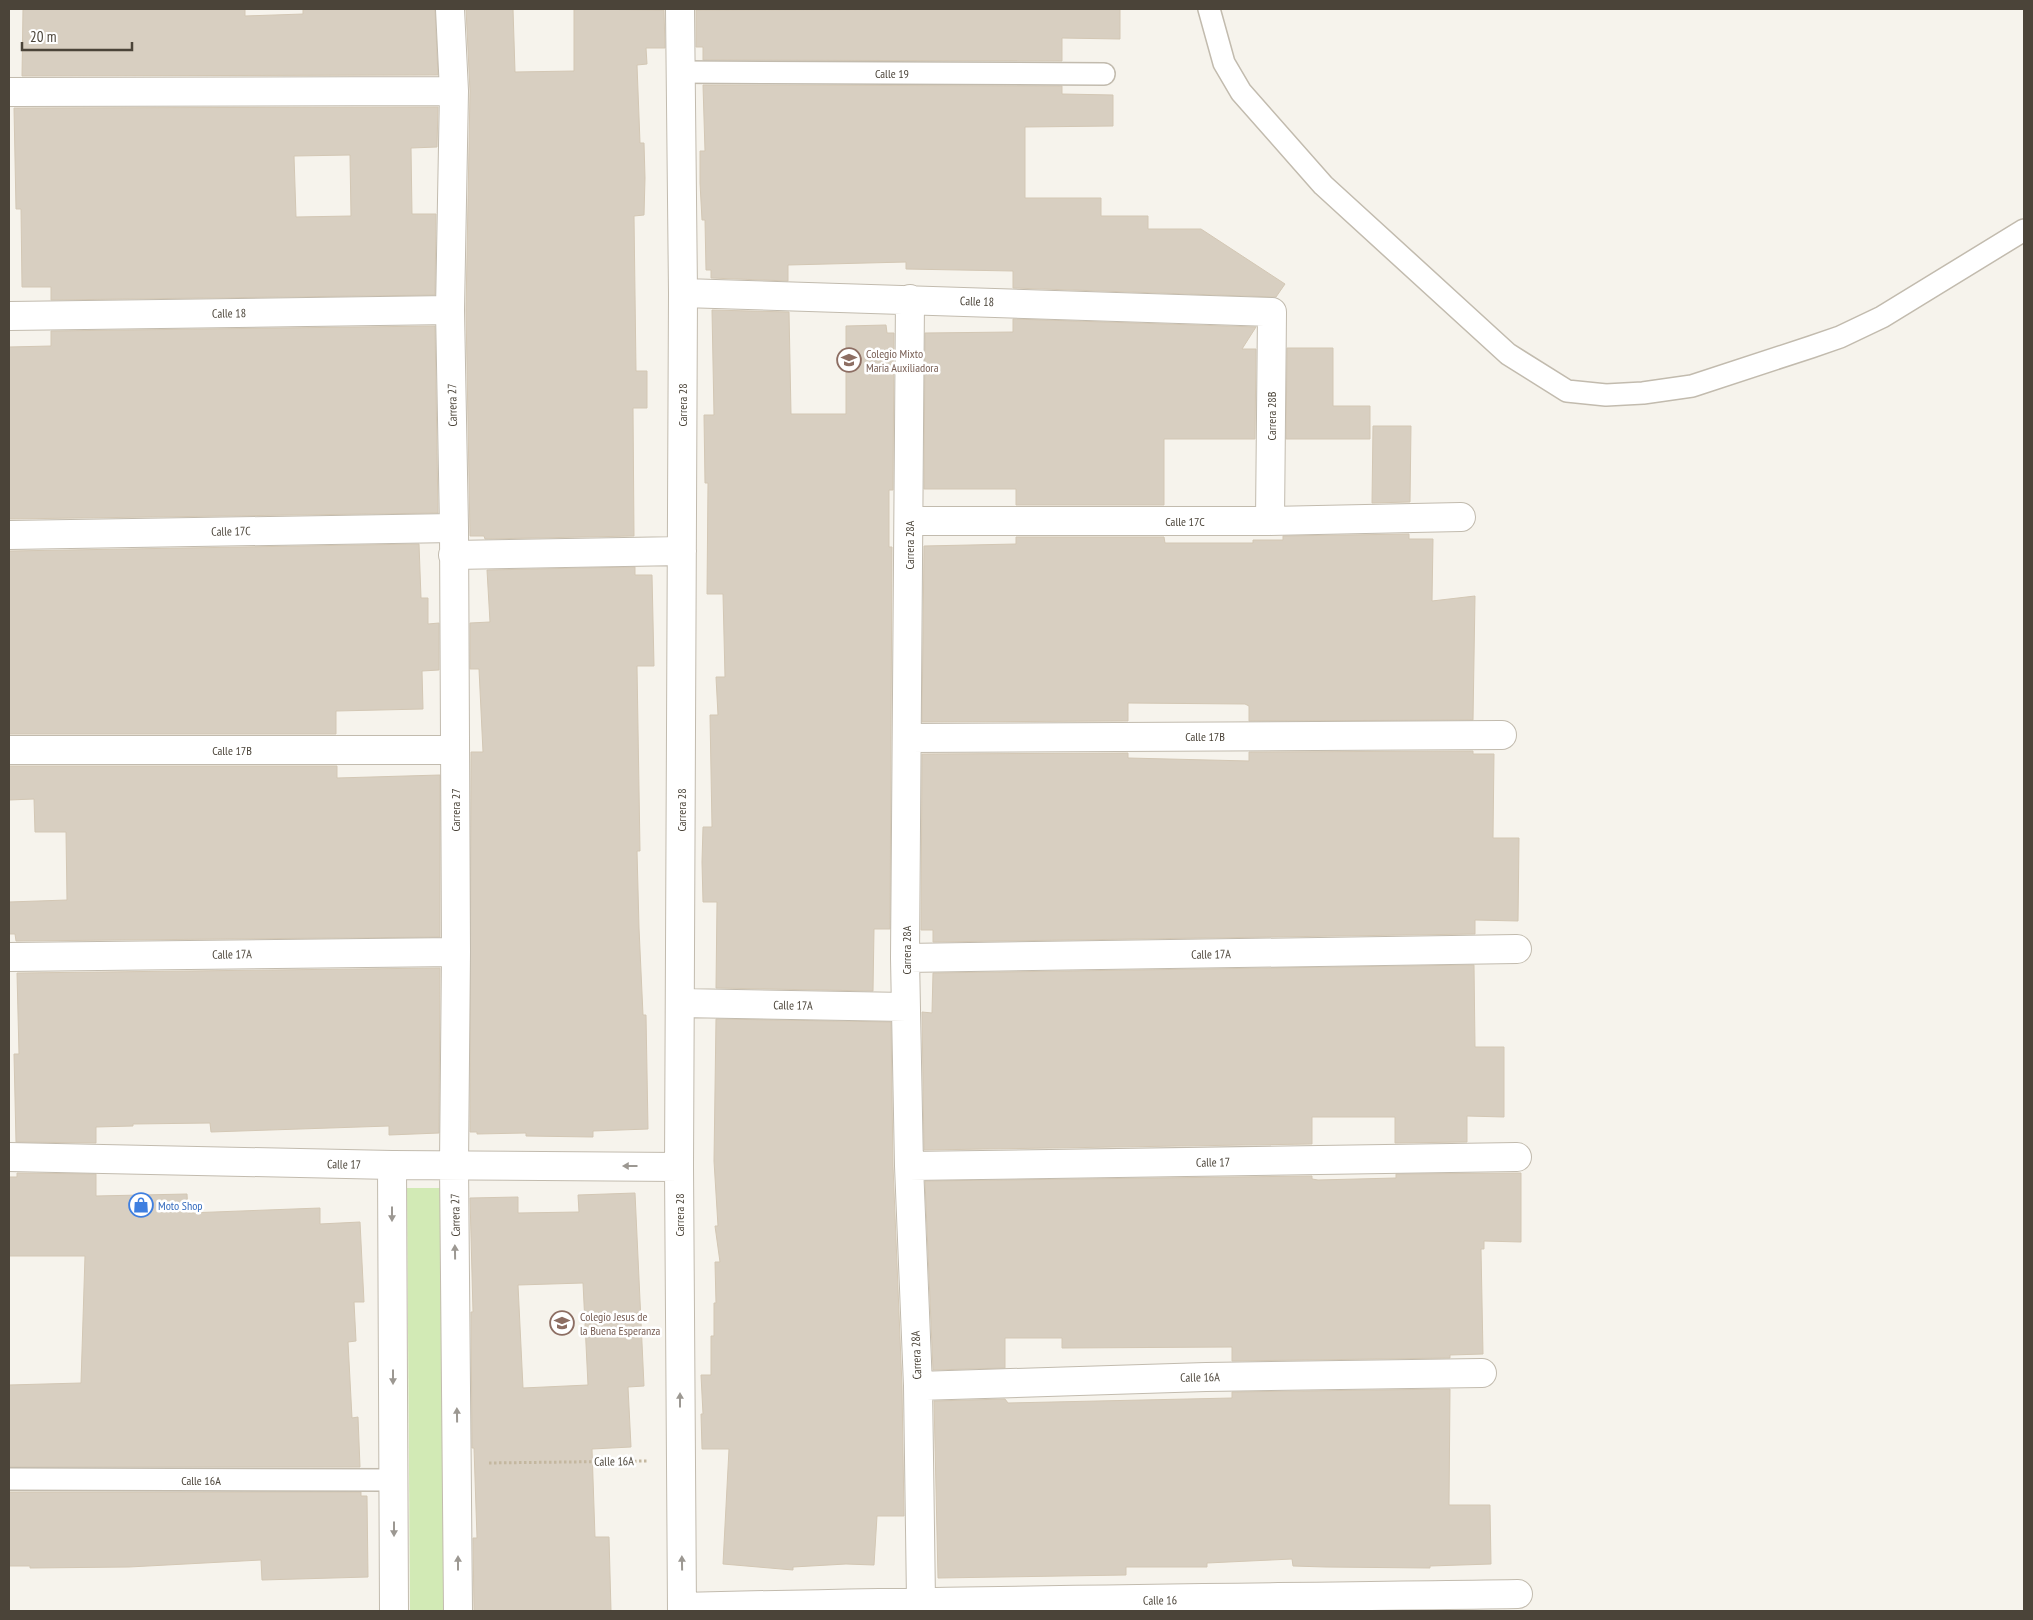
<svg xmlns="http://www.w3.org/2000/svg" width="2033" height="1620" font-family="'PT Sans Narrow',sans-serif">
<rect width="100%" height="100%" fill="#f6f3ec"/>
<!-- green -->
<path fill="#d2eab5" d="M407 1188H442L445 1611H410Z"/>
<!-- building -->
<path fill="#d8cfc1" stroke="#d3c7b4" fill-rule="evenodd" d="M23 9H245V16L303 14V9H435L438 75 22 76Z
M466 9H513L515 72 574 71V9L664 10 665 48H646L647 64 637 65 640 143H644L645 178 644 215 634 216 636 371H647V408H633L634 536 485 539 484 536H470L466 310 470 91Z
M1120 9V39L1062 38V61L703 60V47H696V10Z
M703 85 1062 86V94L1113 95V126L1025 127V198H1101V216H1148V229H1201L1285 284 1276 297 1013 288V271L906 269V262L788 265V281L711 278V270H706L705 220H702L700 183V151H705Z
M438 107 437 147 411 148 412 214H436L435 295 51 300V287H22L21 209H16L14 108ZM350 155 351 216 296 217 294 156Z
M712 310 789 312 791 414H846V326L886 325 887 333H894L893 490H889V547H892L890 929H874L873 991 716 988 717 902H703L702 862 703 827H712L710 715H718L716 677H725L723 594H707L708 483H705L704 415H714Z
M1013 319 1256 327 1242 349H1256L1255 439H1164V505H1016V489H924L925 333 1013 332Z
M435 326 438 513 9 519V347L51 346V331Z
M1287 348H1333V406H1370V439H1286Z
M1373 426H1411L1410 502 1372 503Z
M1409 534V539H1433L1432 601 1475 596 1473 720 1249 721V706L1245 704 1128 703V721L922 722 924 546 1016 544V537H1164L1165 543H1253V540H1283V536Z
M419 544 421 598H428V624L439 623V670L422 671 423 709 336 711V734H9V551Z
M635 567V575H652L654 666H637L640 851H637L639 928 643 1015H646L648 1129 593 1131V1137L526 1136V1133L477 1134V1132H470L471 752H483L479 669H470V623L490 622 487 570Z
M1473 751V754H1494L1493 838H1519L1518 921 1475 920V934L933 942V930H921L922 754 1128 753V758L1249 761V752Z
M9 766H337V778L440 775V937L16 941 15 934H9V902L67 900 66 832H35L34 799 9 800Z
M1474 965 1475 1047H1504V1117L1467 1116V1142L1395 1143V1117H1312V1144L924 1150 922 1012 932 1013 933 973Z
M440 968 439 1133 389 1135V1126L211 1132 210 1123 133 1124V1126L96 1127V1143L16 1142 14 1054H19L17 973Z
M716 1019 891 1022 893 1166 902 1386 904 1516H877L874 1565 846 1564 793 1567V1570L723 1564 729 1449H702L701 1414H703L701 1375H711V1336H714V1303H716L715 1262H720L715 1226H718L714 1161Z
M17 1173 96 1174V1196L187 1194 188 1213 320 1208V1224L360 1222 364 1302H354L356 1341 348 1342 352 1418 358 1417 360 1467H9V1385L81 1383 85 1256H9V1177H17Z
M1521 1173V1242L1484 1241V1249H1481L1483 1354 1450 1355V1358L1232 1361V1347L1062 1348V1338H1005V1368L933 1370 925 1181 1312 1176V1179L1318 1180 1396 1178V1174Z
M635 1193 644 1386 628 1387 631 1447 592 1449 595 1537H609L611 1611H474L473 1538H477L474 1448H472L471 1312H473L470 1198 518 1197V1213L579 1212 578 1195ZM583 1283 588 1385 523 1388 518 1285Z
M1450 1389 1449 1505H1490L1491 1564 1430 1566V1568L1326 1567 1293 1566 1292 1559 1207 1563V1567H1126V1575L938 1578 934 1401 1005 1399 1008 1403 1232 1398V1392Z
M9 1492H361V1496H367L368 1577 262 1580 261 1560 129 1567 30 1568V1566H9Z"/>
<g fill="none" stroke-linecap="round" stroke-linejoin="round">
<!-- lane casing -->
<g stroke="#c2bbae" stroke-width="24">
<path id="lane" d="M1209 9 1224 63 1241 92 1323 185 1508 354 1567 391 1606 395 1643 393 1692 386 1811 347 1840 337 1882 317 2024 230
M679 72 1104 74
M9 1479 394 1480"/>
</g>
<!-- street casing -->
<g stroke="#c2bbae" stroke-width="30">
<path id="street" d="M450 9 454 91 450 310 454 528 456 952 454 1165 458 1611
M680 9 683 293 679 1167 682 1611
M9 92 454 91
M683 293 1272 312 1270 521
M910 299 905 958 909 1166 918 1386 921 1601
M9 316 450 310
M909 521H1270L1461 517
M9 535 454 528
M453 555 682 551
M908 738 1502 735
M9 750H454
M9 957 456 952
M905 958 1517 949
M680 1003 906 1007
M9 1157 392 1165 679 1167
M392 1165 394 1611
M909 1166 1517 1157
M918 1386 1206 1377 1482 1373
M682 1607C961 1600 1240 1598 1518 1594"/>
</g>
<!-- path -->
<path stroke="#c4b79f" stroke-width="3" stroke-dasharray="2.5 2.5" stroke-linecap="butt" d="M489 1463 648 1461"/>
<!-- lane -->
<use href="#lane" stroke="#fff" stroke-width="21"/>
<!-- street -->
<use href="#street" stroke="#fff" stroke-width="28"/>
</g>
<!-- one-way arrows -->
<defs><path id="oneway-solid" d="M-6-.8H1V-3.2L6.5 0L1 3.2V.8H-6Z" transform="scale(1.25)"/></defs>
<g fill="#9c9892">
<use href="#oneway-solid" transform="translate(630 1166) rotate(-180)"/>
<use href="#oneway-solid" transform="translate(392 1214) rotate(90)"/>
<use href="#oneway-solid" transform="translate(455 1252) rotate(-91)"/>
<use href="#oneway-solid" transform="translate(393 1377) rotate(90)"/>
<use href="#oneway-solid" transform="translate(680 1400) rotate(-90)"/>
<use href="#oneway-solid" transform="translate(457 1415) rotate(-91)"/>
<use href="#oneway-solid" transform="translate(394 1529) rotate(90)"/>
<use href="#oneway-solid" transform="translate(458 1563) rotate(-90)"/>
<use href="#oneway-solid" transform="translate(682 1563) rotate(-91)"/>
</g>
<!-- icons -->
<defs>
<g id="school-ring" transform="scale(1.25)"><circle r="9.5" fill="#fff" stroke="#8d6e63" stroke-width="1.5"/><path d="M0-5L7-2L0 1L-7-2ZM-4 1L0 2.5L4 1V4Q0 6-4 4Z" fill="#8d6e63"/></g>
<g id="shop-ring" transform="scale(1.25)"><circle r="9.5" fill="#fff" stroke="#3f7fe0" stroke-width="1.5"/><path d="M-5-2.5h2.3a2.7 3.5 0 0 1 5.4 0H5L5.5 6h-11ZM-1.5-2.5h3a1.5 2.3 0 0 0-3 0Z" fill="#3f7fe0"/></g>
</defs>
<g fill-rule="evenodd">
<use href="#school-ring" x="849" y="360"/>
<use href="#shop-ring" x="141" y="1205"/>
<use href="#school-ring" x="562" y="1323"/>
</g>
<g text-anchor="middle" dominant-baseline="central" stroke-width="5" stroke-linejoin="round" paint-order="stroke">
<!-- street labels -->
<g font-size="12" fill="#4b4439" stroke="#fff">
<text x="892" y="73">Calle 19</text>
<text transform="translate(977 301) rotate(2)">Calle 18</text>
<text transform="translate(229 313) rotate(-1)">Calle 18</text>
<text transform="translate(452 405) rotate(-91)">Carrera 27</text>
<text transform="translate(682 405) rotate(-90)">Carrera 28</text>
<text transform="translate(1271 416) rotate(-90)">Carrera 28B</text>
<text x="1185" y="521">Calle 17C</text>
<text transform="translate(231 531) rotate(-1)">Calle 17C</text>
<text transform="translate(909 545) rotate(-90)">Carrera 28A</text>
<text x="1205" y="736">Calle 17B</text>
<text x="232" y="750">Calle 17B</text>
<text transform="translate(455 810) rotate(-90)">Carrera 27</text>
<text transform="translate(681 810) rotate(-90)">Carrera 28</text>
<text transform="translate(906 950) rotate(-90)">Carrera 28A</text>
<text transform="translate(232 954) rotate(-1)">Calle 17A</text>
<text transform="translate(1211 954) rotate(-1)">Calle 17A</text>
<text transform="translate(793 1005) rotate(1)">Calle 17A</text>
<text transform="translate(1213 1162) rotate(-1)">Calle 17</text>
<text transform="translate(344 1164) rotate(1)">Calle 17</text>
<text transform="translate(455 1215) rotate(-91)">Carrera 27</text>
<text transform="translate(679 1215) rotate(-90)">Carrera 28</text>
<text transform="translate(916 1355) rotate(-92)">Carrera 28A</text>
<text transform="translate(1200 1377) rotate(-1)">Calle 16A</text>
<text transform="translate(614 1461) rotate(-1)">Calle 16A</text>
<text x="201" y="1480">Calle 16A</text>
<text transform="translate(1160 1600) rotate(-1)">Calle 16</text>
</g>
<!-- education labels -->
<g font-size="12" fill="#785e54" stroke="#fff" text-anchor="start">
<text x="866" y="353">Colegio Mixto<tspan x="866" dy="14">Maria Auxiliadora</tspan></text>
<text x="580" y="1316">Colegio Jesus de<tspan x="580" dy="14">la Buena Esperanza</tspan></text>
</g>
<!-- shop labels -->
<g font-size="12" fill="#366cbe" stroke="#fff" text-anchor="start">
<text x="158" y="1205">Moto Shop</text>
</g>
</g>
<!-- border -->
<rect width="2033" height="1620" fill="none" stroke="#4b4439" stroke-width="20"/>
<!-- scale -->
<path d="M22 42v8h110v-8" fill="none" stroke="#4b4439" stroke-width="2.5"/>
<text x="30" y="42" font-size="15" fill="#4b4439" stroke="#ffffff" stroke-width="4" paint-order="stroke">20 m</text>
</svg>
